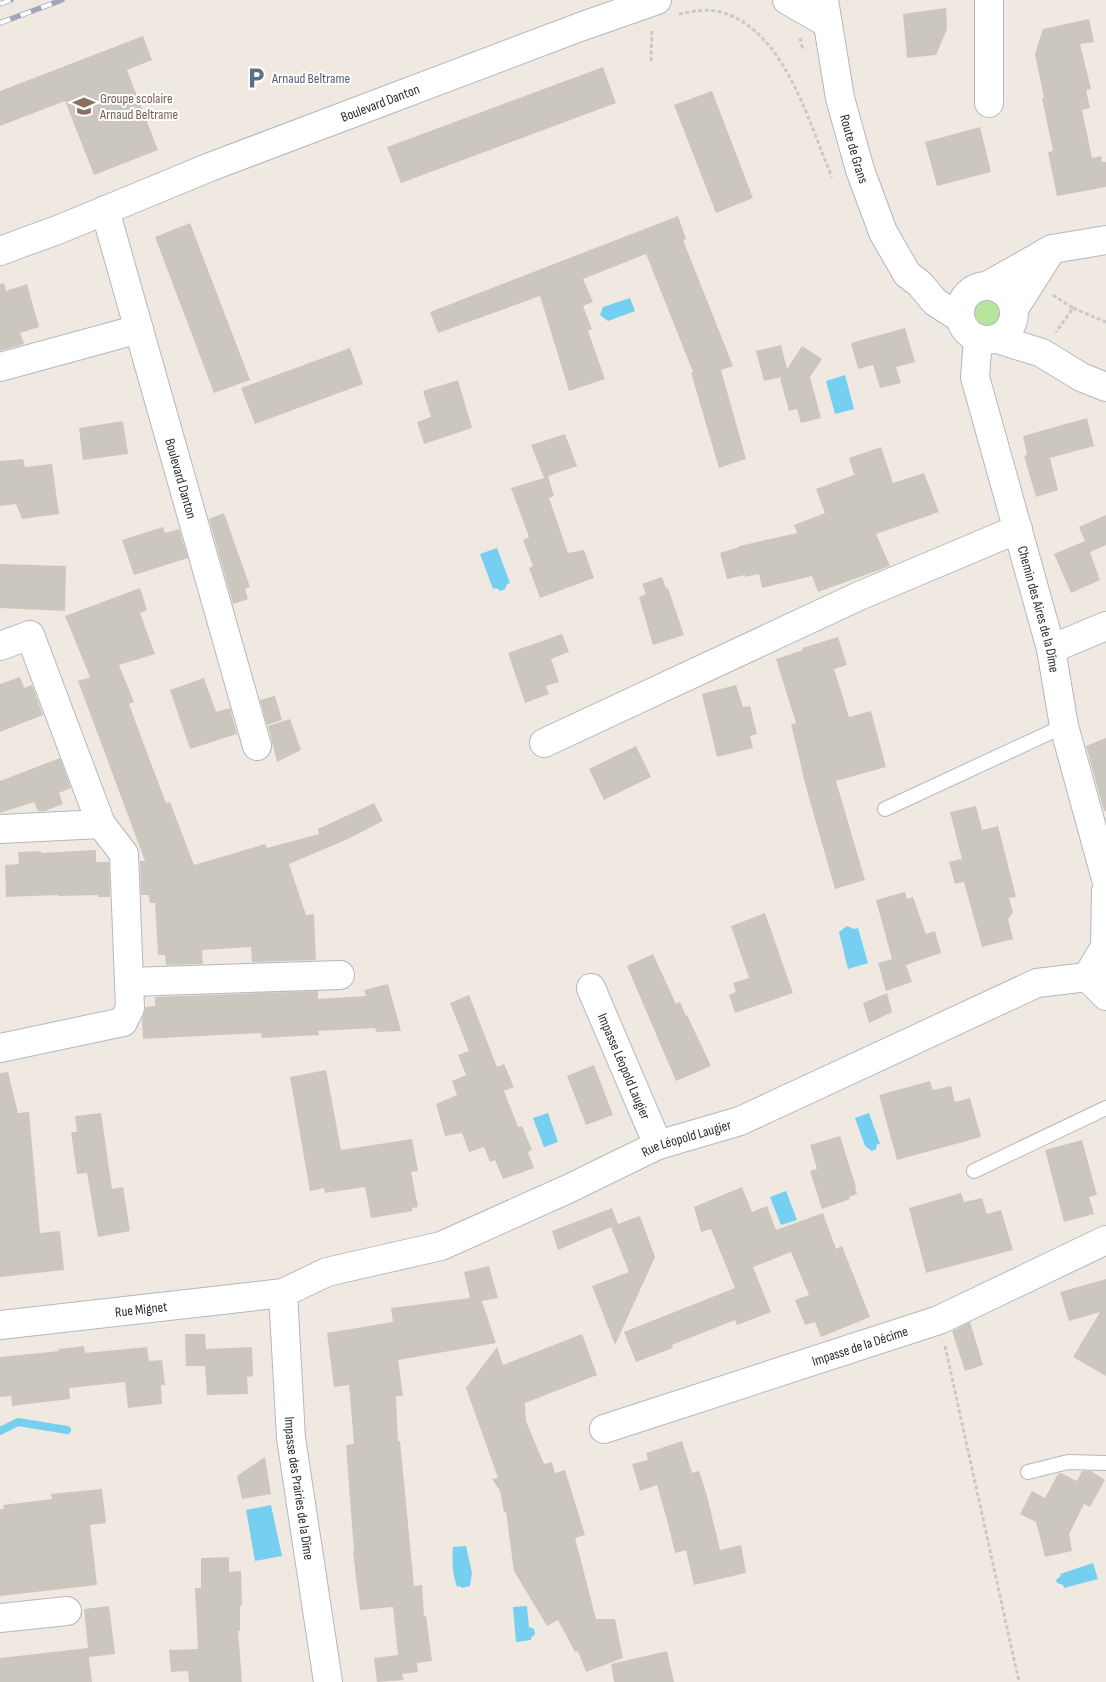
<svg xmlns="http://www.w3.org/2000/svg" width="1106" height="1682" font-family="'Sofia Sans Condensed',sans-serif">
<rect width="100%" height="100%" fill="#efe9e1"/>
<!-- green -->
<path fill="#b6e59e" d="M972 315a17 17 0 1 1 34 0a17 17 0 1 1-34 0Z"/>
<!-- water -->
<path fill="#75cff0" d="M630 298 635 311 608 321 600 315 603 307Z
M845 375 854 409 835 414 826 381Z
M497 548 510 583 507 584 505 589 501 591 496 588 493 589 480 554Z
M847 926 854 929 858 928 868 963 848 969 839 932Z
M548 1113 558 1142 544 1147 533 1118Z
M869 1113 880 1144H877L876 1149 872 1151 865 1146 855 1118Z
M786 1191 797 1220 781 1225 770 1197Z
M271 1505 282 1556 255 1561 246 1510Z
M466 1546 472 1573 470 1586 462 1588 460 1586 457 1587C452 1572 452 1561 453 1547Z
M1093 1563 1098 1579 1064 1588 1063 1585 1057 1583 1056 1580 1061 1576 1060 1574Z
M527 1606 529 1627 534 1629 535 1634 531 1638V1640L516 1642 513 1607Z"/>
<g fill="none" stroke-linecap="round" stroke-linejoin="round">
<!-- stream -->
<path stroke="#75cff0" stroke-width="8" d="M0 1431 18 1422 67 1430"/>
</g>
<!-- building -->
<path fill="#cbc7bf" d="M946 8 947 29 936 55 907 58 903 14Z
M1089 19 1094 42 1080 44 1091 89 1086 90 1090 108 1082 110 1092 158 1101 156 1102 162H1106V187L1057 196 1048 152 1053 151 1042 98H1044L1035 54 1043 29Z
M143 36 152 60 127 70 158 150 94 175 65 101 0 126V91Z
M603 67 616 103 401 183 387 147Z
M712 91 753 198 716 213 674 105Z
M980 127 991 172 937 186 925 142Z
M678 216 686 239 683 240 733 366 721 370 746 459 719 468 691 373 693 372 646 254 583 279 593 302 583 306 592 329 588 331 605 379 569 391 540 296 438 333 430 312Z
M190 223 250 380 214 393 155 237Z
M4 283 6 291 27 284 39 327 20 333 24 344 0 351V284Z
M905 328 915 362 896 367 901 383 880 388 873 365 858 369 851 343Z
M781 345 787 369 802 346 822 359 810 377 821 418 801 423 797 409 789 411 780 379 782 377 764 381 756 351Z
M350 348 363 384 255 424 241 388Z
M458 380 472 428 424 444 417 422 431 417 423 391Z
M1087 418 1094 446 1050 458 1058 490 1036 497 1024 456 1027 455 1023 436Z
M123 421 128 454 83 460 79 428Z
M565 434 577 466 548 476 554 496 549 498 568 553 584 550 594 578 540 598 529 568 533 566 523 540 529 537 511 488 544 478 531 445Z
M881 447 893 483 924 473 939 512 876 534 890 566 818 592 812 576 762 588 759 574 745 577V575L727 579 720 553 739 547V546L797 533 794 525 825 513 816 489 854 475 849 458Z
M23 459 25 467 52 464 59 514 22 519 16 504 0 506V461Z
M224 513 250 587 245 589 248 599 233 604 209 519Z
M1106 515V545L1090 552 1100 580 1071 593 1054 554 1085 541 1079 527Z
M163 527 165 533 179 529 188 558 134 575 122 540Z
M0 564 66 566 65 611 0 608Z
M662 577 666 588H668L684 635 653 645 639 597 646 594 642 584Z
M140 588 147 610 140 613 155 654 119 665 134 702 129 704 143 742 166 803 170 802 194 865 265 844 267 848 319 834 318 829 374 803 383 821 348 839 289 864 306 915 314 914 316 960 252 962 251 947 202 950 203 964 166 965 165 955H158L155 903H150L149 895H141L140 861H145L78 681 90 677 65 616Z
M562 634 569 652 551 659 559 682 546 686 549 694 525 703 508 653Z
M838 637 847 665 834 669 849 717 871 711 886 767 836 781 865 880 835 889 807 791 791 724 796 723 776 659 803 650 802 648Z
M20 677 24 688 32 685 43 715 0 732V684Z
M204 678 216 712 230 708 237 734 190 749 170 690Z
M736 685 743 707 750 706 757 734 750 736 753 748 717 757 702 694Z
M275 696 282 720 267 725 260 700Z
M290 719 301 750 277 762 268 726Z
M1106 738V811H1104L1086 746Z
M636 746 651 777 604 800 589 769Z
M60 758 71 788 59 793 63 804 45 811H38L34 802 0 813V781Z
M976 806 982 830 998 826 1016 897 1009 898 1013 912 1008 919 1013 939 982 947 964 882 955 884 949 862 962 859 950 812Z
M96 850V862H109L110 897H98V895L58 896V895L6 897 5 865 19 864 18 852 41 851V853Z
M905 892 907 899 913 897 926 934 935 931 941 953 906 965 912 982 886 991 878 963 892 959 876 900Z
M765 913 793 993 735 1013 729 995 736 992 733 983 749 978 731 926Z
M653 954 676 1004 680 1002 686 1016 687 1015 711 1066 676 1081 627 966Z
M388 984 401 1031 376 1032 375 1028 318 1031 319 1035 262 1038 261 1033 143 1039 142 1019 146 1007 155 1006V997L318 991V999L366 996 364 990Z
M887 993 892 1012 869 1023 863 1003Z
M469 995 497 1067 504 1064 514 1087 504 1091 518 1127 522 1126 532 1150 528 1152 534 1168 503 1179 495 1160 490 1162 484 1147 469 1152 462 1133 445 1136 436 1104 457 1095 452 1081 466 1075 458 1055 469 1051 450 1003Z
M594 1065 613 1115 586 1125 567 1076Z
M326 1070 341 1150 412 1139 418 1171 411 1172 418 1207 412 1208 413 1211 371 1218 365 1187 325 1193 324 1188 310 1191 290 1077Z
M8 1072 18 1113 29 1112 40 1233 60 1231 64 1270 0 1277V1073Z
M930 1081 933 1090 951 1086 955 1102 970 1098 981 1137 897 1160 879 1095Z
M101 1113 112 1189 123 1187 130 1231 98 1237 87 1173 77 1174 71 1132H77L75 1116Z
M840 1136 856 1187H855L857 1194 849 1197 850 1199 822 1209 810 1171 817 1169 810 1145Z
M1082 1140 1097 1195 1089 1197 1094 1214 1064 1222 1045 1150Z
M742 1187 752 1212 767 1206 776 1230 823 1213 836 1249 842 1246 870 1317 821 1337 815 1322 805 1325 795 1300 809 1295 791 1252 753 1267 771 1312 737 1325 735 1320 672 1345 673 1348 636 1362 624 1332 735 1288 711 1229 701 1232 694 1207Z
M961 1193 964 1202 982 1198 987 1214 1001 1210 1013 1250 926 1273 909 1208Z
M612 1208 618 1224 615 1225 640 1216 655 1257 615 1345 592 1286 629 1272 611 1227 558 1250 552 1231Z
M489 1266 498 1298 482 1301 496 1343 398 1360 403 1396H396L398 1441H400L414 1586 422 1585 424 1616H426L432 1661 417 1663 418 1672 402 1674 404 1680 377 1682 374 1658 398 1655 393 1607 360 1610 353 1552H354L346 1445 354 1444 349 1385 334 1387 327 1333 393 1322 391 1308 470 1298 464 1272Z
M1106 1279V1376L1073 1357 1100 1312 1069 1321 1060 1292Z
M970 1322 983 1365 965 1371 952 1331Z
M185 1334H205L206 1349 252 1347 253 1376 247 1377 248 1394 207 1395 205 1366H186Z
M582 1334 597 1375 525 1403 526 1421 544 1464 552 1462 555 1473 565 1470 585 1535 575 1538 596 1619H615L623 1658 586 1672 578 1651 575 1652 558 1620 547 1626 514 1571 506 1512H504L500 1491 492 1479 498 1478 466 1388 497 1347 503 1365Z
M84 1346 85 1353 147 1347 149 1361 162 1360 165 1385H161L162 1404 128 1408 125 1382 69 1388 70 1399 12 1406 11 1396 0 1397V1357L59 1351 58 1349Z
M682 1441 692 1473 699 1471 707 1496 720 1550 741 1545 746 1573 694 1585 686 1550 675 1553 667 1520 657 1485 640 1491 632 1464 648 1460 646 1453Z
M265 1457 271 1494 242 1499 237 1476Z
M1082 1471H1091L1105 1480 1090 1507 1084 1504 1069 1534 1072 1551 1045 1557 1036 1522 1020 1514 1032 1491 1045 1498 1058 1474 1061 1473 1077 1481Z
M102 1489 106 1523 90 1525 97 1585 0 1596V1509H4L3 1505 52 1499 51 1494Z
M229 1557V1572L241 1571 242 1606H240V1631H238L242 1682H189L188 1671 171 1672 169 1650 198 1649 195 1588H201V1558Z
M109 1606 115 1654 89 1657 92 1682H0V1658L88 1648 84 1609Z
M667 1651 674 1682H614L611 1664Z"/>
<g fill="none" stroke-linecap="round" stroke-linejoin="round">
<!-- service casing -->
<g stroke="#b4b7c1" stroke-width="16">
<path id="service" d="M885 809 1064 726
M974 1171 1106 1108
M1028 1472 1068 1462 1106 1463"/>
</g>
<!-- minor casing -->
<g stroke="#b4b7c1" stroke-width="30">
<g id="minor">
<path d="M989 103V0"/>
<path id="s1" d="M105 210 257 746"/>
<path d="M1052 249 1106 240"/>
<path d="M987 286 1052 249 1014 309"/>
<path id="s2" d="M978 339 975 377 1051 649 1064 726 1106 879"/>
<path d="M0 367 139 329"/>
<path d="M0 646 30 635 101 824 124 854 130 1008 123 1022 0 1048"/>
<path d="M1051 649 1106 626"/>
<path d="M544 743 859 596 1018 529"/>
<path d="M0 829 101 824"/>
<path d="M1106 891 1105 947 1087 977 1106 996"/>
<path d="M130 982 340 975"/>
<path id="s3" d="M591 988 658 1145"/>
<path id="s4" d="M283 1293 291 1438 328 1682"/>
<path id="s5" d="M0 1325 283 1293 327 1272 441 1246 568 1189 658 1145 740 1121 1037 983 1087 977 1106 968"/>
<path id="s6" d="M604 1429 939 1320 1106 1240"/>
<path d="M0 1618 67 1611"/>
</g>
</g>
<!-- tertiary casing -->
<g stroke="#b4b7c1" stroke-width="30">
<g id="tertiary">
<path d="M787 0 827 23"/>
<path id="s7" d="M824 0 840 98 860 170 883 232 907 274 920 284 935 302 960 318"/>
<circle cx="987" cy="313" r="27"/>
<path d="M997 339 1042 353 1081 377 1106 387"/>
</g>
</g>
<!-- secondary casing -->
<g stroke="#b4b7c1" stroke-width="30">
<g id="secondary">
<path id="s8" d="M0 251 60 229 210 167 580 27 657 0"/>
</g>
</g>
<!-- path -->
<path stroke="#c9c9c9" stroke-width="3" stroke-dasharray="4 2.5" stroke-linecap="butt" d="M679 14C694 11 710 8 724 13 786 33 809 124 832 177
M800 38 803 51
M651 61 652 29
M1053 295 1073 308 1056 332
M1073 308 1106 322
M945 1346 1019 1682"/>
<!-- service -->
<use href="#service" stroke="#fff" stroke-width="14"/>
<!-- minor -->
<use href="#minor" stroke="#fff" stroke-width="28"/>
<!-- tertiary -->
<use href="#tertiary" stroke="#fff" stroke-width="28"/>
<!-- secondary -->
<use href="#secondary" stroke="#fff" stroke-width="28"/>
<!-- rail casing -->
<g stroke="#a3a6b8" stroke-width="5.5">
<path id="rail" d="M0 4 11 0
M0 23 62 0"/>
</g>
<!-- rail -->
<use href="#rail" stroke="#fff" stroke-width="4" stroke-dasharray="11" stroke-linecap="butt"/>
</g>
<!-- icons -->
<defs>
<g id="parking-bare" transform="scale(1.725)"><path d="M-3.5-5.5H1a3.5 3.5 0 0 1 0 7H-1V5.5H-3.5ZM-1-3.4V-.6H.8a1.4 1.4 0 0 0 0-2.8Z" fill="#5c6f8a" stroke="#fff" stroke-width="2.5" paint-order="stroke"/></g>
<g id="school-bare" transform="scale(1.725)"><path d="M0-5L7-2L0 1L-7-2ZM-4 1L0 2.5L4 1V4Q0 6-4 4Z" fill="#8d6e63" stroke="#fff" stroke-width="2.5" paint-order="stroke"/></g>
</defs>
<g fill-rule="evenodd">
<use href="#parking-bare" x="256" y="78"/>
<use href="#school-bare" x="84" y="106"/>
</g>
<g text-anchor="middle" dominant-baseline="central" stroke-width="4" stroke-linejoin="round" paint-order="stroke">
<!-- service labels -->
<g font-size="14" fill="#4e5e75" stroke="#fff" text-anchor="start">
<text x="272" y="78">Arnaud Beltrame</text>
</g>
<!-- education labels -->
<g font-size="14" fill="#785e54" stroke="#fff" text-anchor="start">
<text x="100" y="98">Groupe scolaire<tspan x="100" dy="16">Arnaud Beltrame</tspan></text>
</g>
<!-- street labels -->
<g font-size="14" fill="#2e2e2e" stroke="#fff">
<text stroke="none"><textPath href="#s8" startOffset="408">Boulevard Danton</textPath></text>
<text stroke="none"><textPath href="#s7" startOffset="152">Route de Grans</textPath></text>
<text stroke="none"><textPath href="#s1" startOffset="279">Boulevard Danton</textPath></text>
<text stroke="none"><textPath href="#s2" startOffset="279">Chemin des Aires de la Dîme</textPath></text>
<text stroke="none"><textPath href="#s3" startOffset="85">Impasse Léopold Laugier</textPath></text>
<text stroke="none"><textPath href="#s5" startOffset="719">Rue Léopold Laugier</textPath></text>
<text stroke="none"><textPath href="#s5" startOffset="142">Rue Mignet</textPath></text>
<text stroke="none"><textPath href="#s6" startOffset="269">Impasse de la Décime</textPath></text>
<text stroke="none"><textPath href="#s4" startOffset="196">Impasse des Prairies de la Dîme</textPath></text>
</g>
</g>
</svg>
